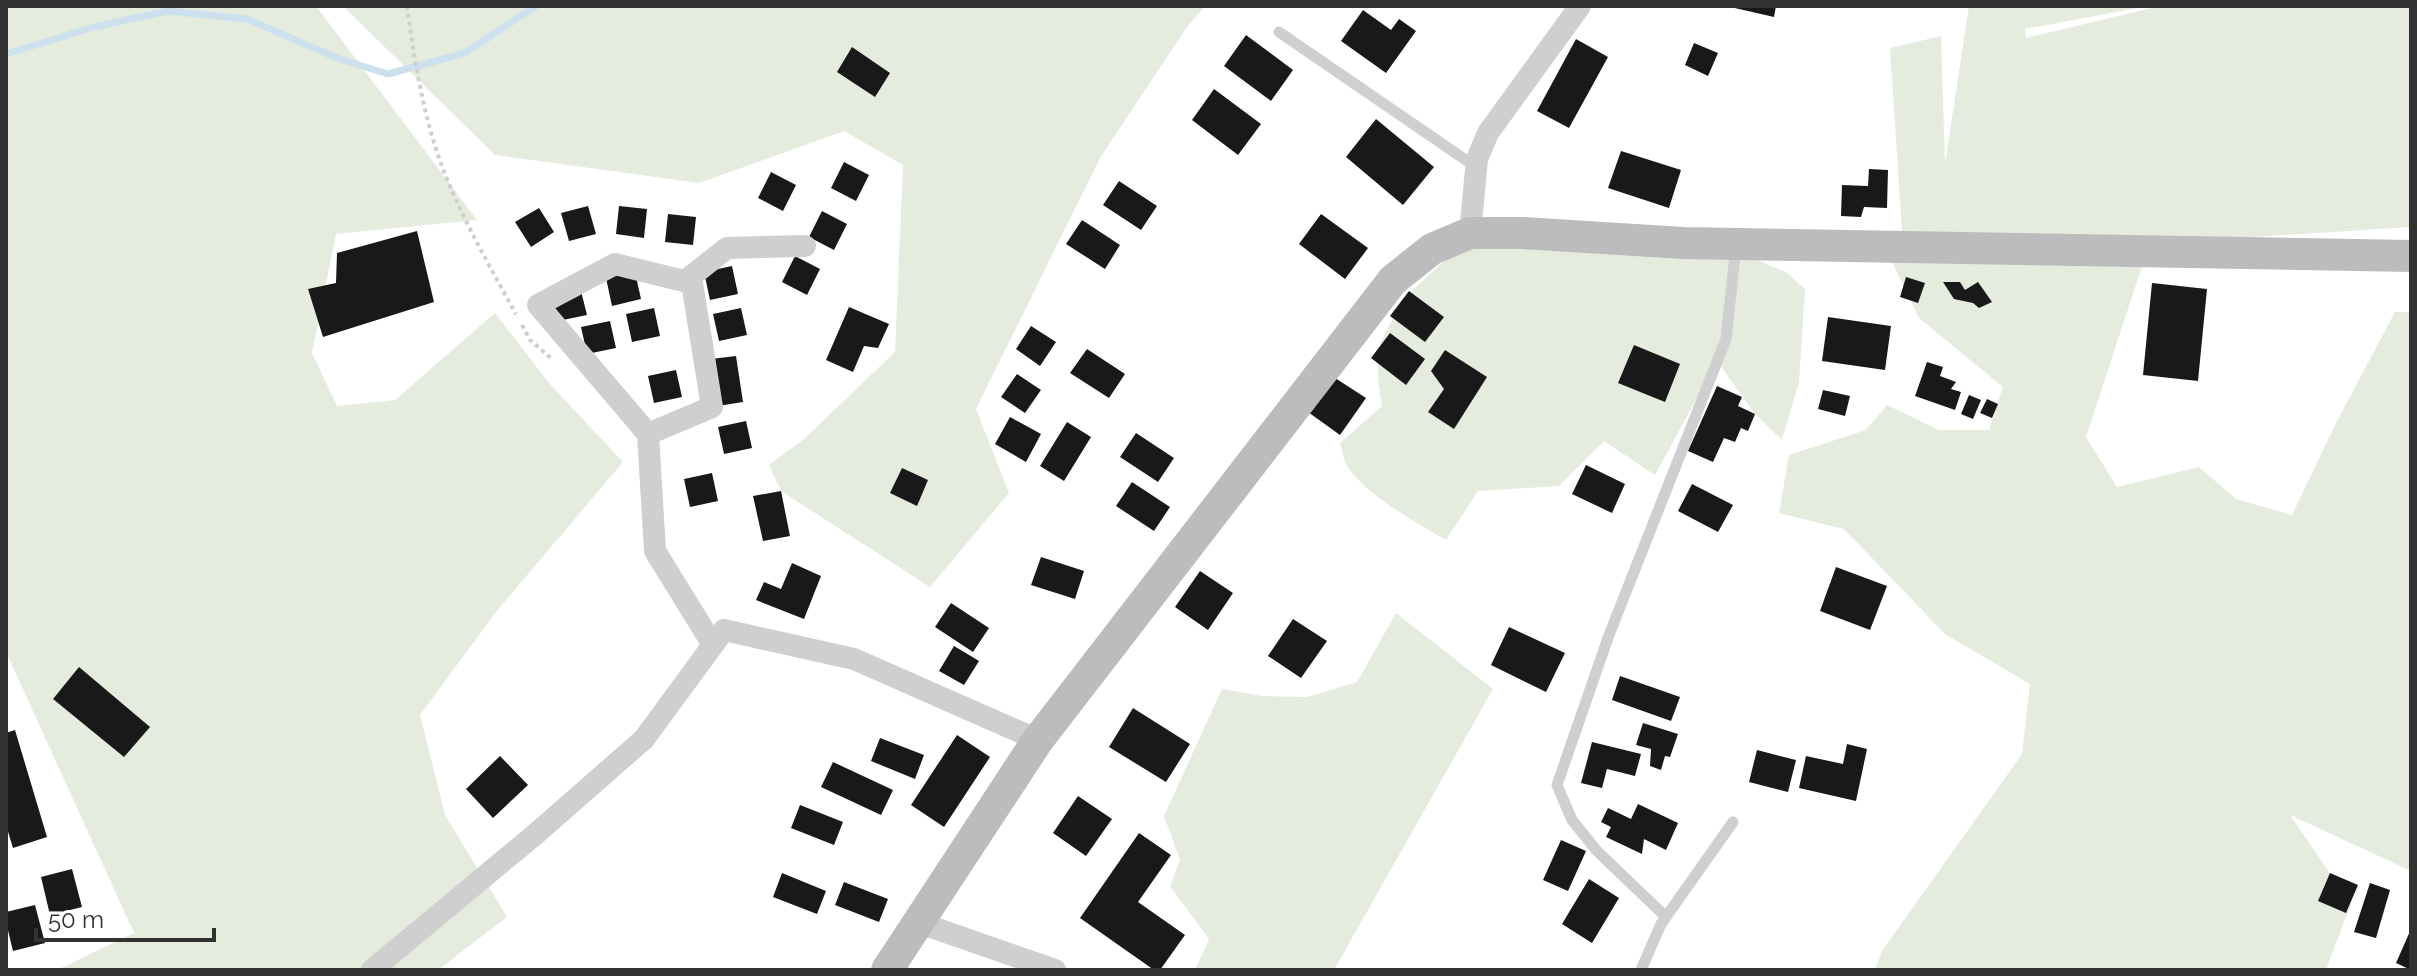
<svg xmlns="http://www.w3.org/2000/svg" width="2417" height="976" font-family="Raleway,sans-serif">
<rect width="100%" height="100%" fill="#fff"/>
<!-- green -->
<path fill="#e5ecde" d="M6 6H316L477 220 336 234 312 353 337 406 395 400 495 313 549 383 623 462 496 612 420 715 445 815 507 917 438 970H57L134 933 6 652Z
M343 6H1205L1187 27 1100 158 976 409 1009 493 930 587 781 491 769 465 804 439 895 352 903 165 844 131 699 183 495 155Z
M1969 6H2148L2025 29 2026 38 2160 6H2411V227L2067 249 2147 251 2086 437 2117 487 2199 467 2236 499 2292 515 2336 423 2395 312H2411V871L2290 815 2351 904 2326 970H1875L1882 951 2022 754 2030 684 1945 634 1844 529 1779 513 1789 455 1866 430 1887 405 1939 430H1989L2003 387 1919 318 1885 247 1902 231 1890 48 1941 36 1945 164Z
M1522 233 1735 251 1786 272 1805 289 1799 382 1782 440 1755 414 1717 361 1655 475 1604 441 1559 486 1478 491 1446 540C1417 523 1360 492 1345 462 1343 456 1342 449 1340 443L1382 406 1378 379V348L1403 299 1453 253Z
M1396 613 1493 689 1334 970H1195L1209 939 1170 886 1180 860 1164 816 1222 689 1262 696 1307 697 1357 682Z"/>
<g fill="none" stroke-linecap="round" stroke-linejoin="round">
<!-- stream -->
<path stroke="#cde0ee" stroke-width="7" d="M6 54 94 27 168 11 247 19 337 58 388 74 465 53 536 6"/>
</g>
<!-- building -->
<path fill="#191919" d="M1726 6H1776L1774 17Z
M1363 10 1391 30 1399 19 1416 31 1386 73 1341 41Z
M1246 35 1293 70 1271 101 1224 66Z
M1576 39 1608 57 1569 128 1537 111Z
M1694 43 1718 53 1708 76 1685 65Z
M852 47 890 73 875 97 837 72Z
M1214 89 1261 124 1238 155 1192 120Z
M1376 119 1434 167 1403 205 1346 157Z
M1621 151 1681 170 1669 208 1608 188Z
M844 162 869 175 856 201 831 188Z
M1869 169 1888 170 1887 208 1864 207 1861 217 1841 216 1842 185 1868 186Z
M771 172 796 185 783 211 758 198Z
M1119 181 1157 206 1141 230 1103 205Z
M588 206 596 234 569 241 561 213Z
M619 206 647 209 644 238 616 234Z
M539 208 554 232 531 247 515 222Z
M822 211 847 224 834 250 809 237Z
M668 214 696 217 693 245 665 242Z
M1321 214 1368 248 1345 279 1299 244Z
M1082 220 1120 245 1105 269 1066 244Z
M417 231 434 302 323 337 308 289 336 283 337 253Z
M795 256 820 269 807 295 782 282Z
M732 266 738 294 710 300 704 272Z
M635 272 641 299 612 306 606 278Z
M1906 277 1925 283 1918 303 1900 297Z
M1943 282H1960L1965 290 1978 282 1992 302 1979 308 1973 303 1954 299Z
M2152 283 2207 289 2198 381 2143 375Z
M580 287 587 315 558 321 552 294Z
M1409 291 1444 317 1425 342 1390 316Z
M849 307 889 324 878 348 864 346 853 372 826 360Z
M654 308 660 336 632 342 626 314Z
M741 308 747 335 719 341 713 314Z
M1828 317 1891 326 1885 370 1822 361Z
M610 321 616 348 587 354 581 327Z
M1031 326 1056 342 1040 366 1016 349Z
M1390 333 1425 359 1406 385 1371 358Z
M1634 345 1680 364 1665 402 1618 383Z
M1087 349 1125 374 1109 398 1070 373Z
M1445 350 1487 377 1454 429 1428 412 1444 389 1431 371Z
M736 356 743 402 718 406 711 359Z
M1927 362 1943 367 1940 376 1956 382 1951 389 1961 392 1955 410 1915 396Z
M676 370 682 397 654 403 648 376Z
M1017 374 1041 390 1025 413 1001 397Z
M1332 376 1366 398 1340 435 1308 412Z
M1717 386 1742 397 1738 406 1755 414 1748 431 1741 428 1735 442 1724 438 1713 462 1688 451Z
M1823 390 1850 396 1845 416 1818 409Z
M1969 395 1981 400 1973 419 1961 414Z
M1987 399 1998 404 1992 418 1980 413Z
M1010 417 1041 434 1026 462 995 444Z
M746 421 752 448 724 454 718 427Z
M1067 422 1091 437 1064 481 1040 466Z
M1136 433 1174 458 1158 482 1120 457Z
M1586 465 1625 484 1612 513 1572 494Z
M902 468 928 480 917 506 890 493Z
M712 473 718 501 690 507 684 479Z
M1132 482 1170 507 1154 531 1116 506Z
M1692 484 1733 505 1718 532 1678 511Z
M781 491 790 536 763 541 753 496Z
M1041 557 1084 571 1075 599 1031 585Z
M792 563 821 576 804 619 756 600 764 582 781 589Z
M1836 567 1887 586 1870 630 1820 611Z
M1200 571 1233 593 1208 630 1175 607Z
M951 603 989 628 973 652 935 627Z
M1293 619 1327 641 1301 678 1268 656Z
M1509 627 1565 653 1546 692 1491 665Z
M954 646 979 661 964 685 939 671Z
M79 667 150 727 124 757 53 699Z
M1620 676 1680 697 1671 721 1612 700Z
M1133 708 1190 744 1166 782 1109 747Z
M1643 723 1678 734 1670 757 1665 756 1661 770 1650 766 1651 749 1636 745Z
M15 730 47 837 13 848 6 825V733Z
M957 735 990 757 944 827 911 805Z
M880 738 924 755 915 779 871 761Z
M1592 742 1641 754 1635 776 1607 769 1602 788 1581 783Z
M1847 744 1867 749 1856 801 1799 788 1806 756 1843 764Z
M1757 750 1796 760 1788 792 1749 782Z
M500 756 528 785 493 818 466 789Z
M833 762 893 790 881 815 821 787Z
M1078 796 1112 819 1086 856 1053 833Z
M1638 804 1678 823 1666 850 1644 839 1642 854 1606 837 1611 827 1601 822 1608 808 1631 819Z
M800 805 843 822 834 845 791 828Z
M1139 833 1171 855 1138 902 1185 935 1160 970H1154L1080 918Z
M1561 840 1586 851 1568 891 1543 880Z
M72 869 82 907 50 915 41 877Z
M782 873 826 891 817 914 773 897Z
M2330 873 2358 885 2346 913 2318 901Z
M1589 879 1619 898 1592 943 1562 924Z
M844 882 888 899 879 922 835 905Z
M2370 883 2390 890 2376 938 2354 932Z
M35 905 45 943 13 951 6 922V912Z
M2411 929V970L2396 963Z"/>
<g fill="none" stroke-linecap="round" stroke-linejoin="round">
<!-- path -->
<path stroke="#cfcfcf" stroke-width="4" stroke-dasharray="4 4" stroke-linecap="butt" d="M407 6C414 57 422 109 439 158 458 212 488 263 516 314
M522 325 530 340 553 360"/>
<!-- lane -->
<path stroke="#cfcfcf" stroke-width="11" d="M1279 32 1476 167
M1666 917 1597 851 1572 820 1557 785 1609 635 1726 339 1736 246
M1641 970 1661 924 1733 822"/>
<!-- street -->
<path stroke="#cfcfcf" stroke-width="22" d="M1470 233 1477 159 1488 133 1580 6
M685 281 727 248 805 246
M648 434 538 305 615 264 692 283 712 407 648 434 655 551 713 645
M917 922 1055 970
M372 970 538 832 644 739 724 630 854 659 1038 740"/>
<!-- secondary -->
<path stroke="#bcbcbc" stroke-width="32" d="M887 970 1038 740 1393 280 1432 249 1470 233H1522L1683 243 2411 256"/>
</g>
<!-- border -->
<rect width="2417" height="976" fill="none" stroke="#323232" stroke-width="16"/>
<!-- scale -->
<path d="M36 928v12h178v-12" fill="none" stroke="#323232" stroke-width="4"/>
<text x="48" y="928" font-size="24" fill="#323232" stroke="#ffffff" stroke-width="6" paint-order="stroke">50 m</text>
</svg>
